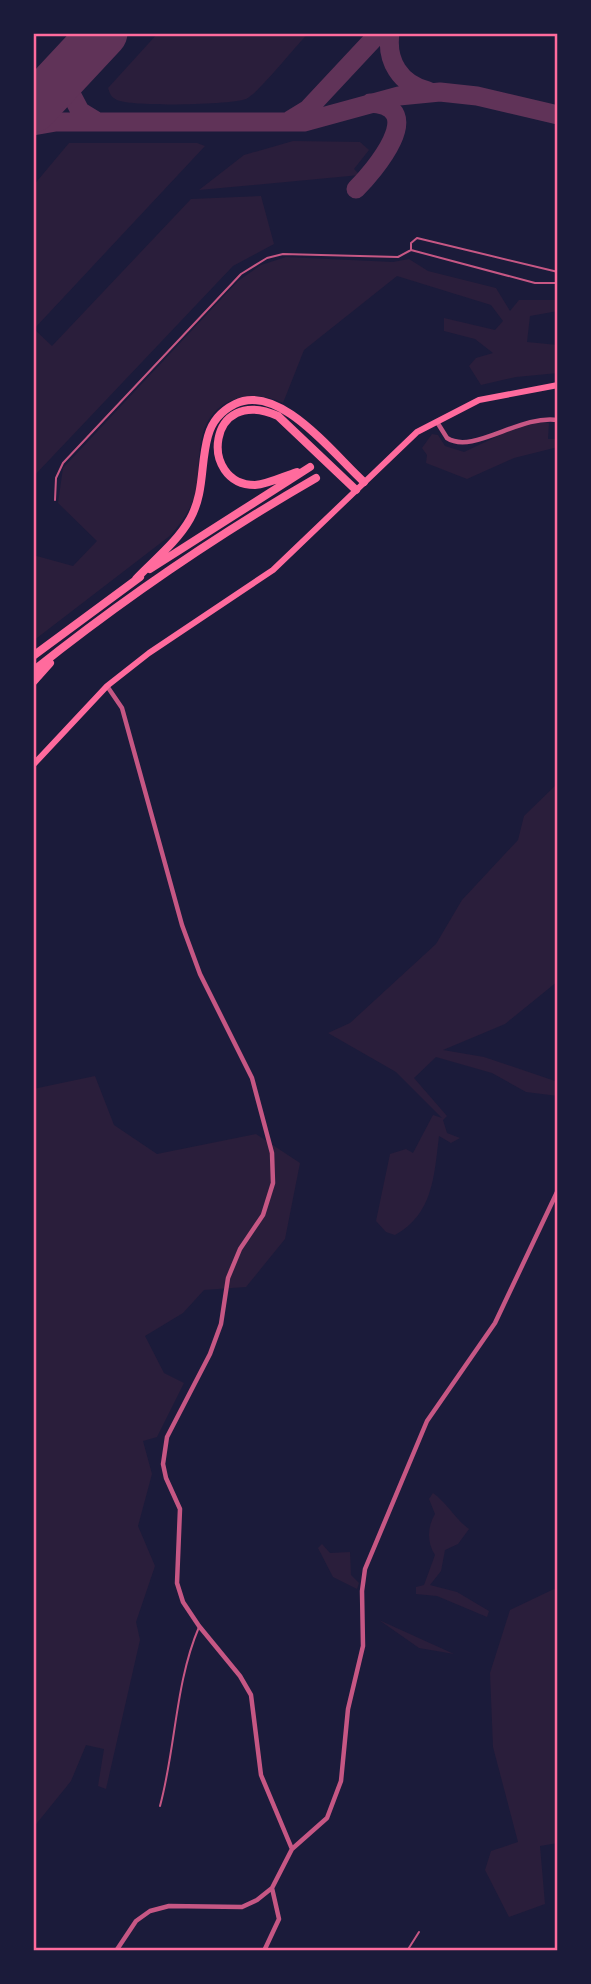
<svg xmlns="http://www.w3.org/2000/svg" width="591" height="1984" font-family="'Titillium Web',sans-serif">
<rect width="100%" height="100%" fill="#1b1b3a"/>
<!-- green -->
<path fill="#2a1e3b" d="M158 33H309C295 46 259 93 246 99 230 105 132 107 117 100 111 97 110 94 108 88Z
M293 141 360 142 369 150 354 169 360 175 199 190 244 155Z
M69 143H197L205 146 34 329 52 346 191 199 261 196 274 244 233 266 33 477V186Z
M286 257 393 262 409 259 428 271 496 288 510 311 519 300H558V311L530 316 527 342 558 345V373L516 377 481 385 469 366 476 358 493 353 475 339 444 331V318L495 330 503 321 491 305 397 276 304 350 283 403C253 389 214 396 203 433 197 454 200 477 194 498 189 512 181 523 171 535L33 641V555L73 566 97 541 58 503 63 468 238 281 261 265Z
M537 422 549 423 548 439H558V447L514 458 467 479 426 463 427 455 422 448 432 434 438 435 445 446 464 452 517 427Z
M558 783V981L505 1024 443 1050 484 1057 558 1082V1096L526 1092 492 1073 436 1057 414 1078 447 1116 443 1120 447 1133 460 1138 451 1143 439 1136C434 1177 433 1214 395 1235L386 1232 376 1221 390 1154 406 1149 413 1153 433 1115 442 1118 396 1072 328 1033 350 1023 436 944 462 900 518 840 524 816Z
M95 1076 114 1125 157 1154 256 1134 300 1163 285 1239 246 1287 204 1290 183 1313 145 1336 164 1373 184 1383 157 1437 143 1441 152 1474 138 1526 155 1566 136 1622 140 1640 106 1789 98 1786 104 1749 86 1745 71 1781 33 1828V1089Z
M433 1493C448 1504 454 1518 469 1529L458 1544 445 1550 441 1571 430 1585 457 1592 489 1611 487 1617 437 1596 416 1594V1587L424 1585 435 1555C427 1542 427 1528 435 1514L429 1499Z
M322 1544 330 1553 350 1552 351 1575 359 1583 357 1589 333 1577 318 1548Z
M554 1589 558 1590V1843L540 1846 545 1904 509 1917 485 1870 491 1851 518 1842 493 1747 490 1673 510 1610Z
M379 1620 454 1654 419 1648Z"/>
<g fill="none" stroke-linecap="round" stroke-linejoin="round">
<!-- taxiway -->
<path stroke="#603358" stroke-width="19" d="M390 33C386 61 400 84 428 91
M76 63 69 90 80 111 98 122
M290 120 308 109 379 33
M33 126 56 122H304L399 96 440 92 477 96 558 115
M356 189C373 172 430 106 370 103"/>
<!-- runway -->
<path stroke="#603358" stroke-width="49" d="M33 108 103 33"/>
<!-- service -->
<path stroke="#c65784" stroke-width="2" d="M411 250 535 283H558
M55 500 56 478 63 463 241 274 267 258 283 254 398 257 411 250V243L417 238 558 272
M160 1806C176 1747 175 1683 199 1627
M407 1951 419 1932"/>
<!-- minor -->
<path stroke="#c65784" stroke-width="4.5" d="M437 422 447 438C473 455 520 414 558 420
M107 686 122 708 182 925 200 974 252 1078 272 1153 273 1183 263 1215 240 1249 228 1278 221 1324 210 1354 167 1437 163 1464 166 1478 180 1509 177 1583 183 1602 199 1626 240 1676 251 1695 261 1775 292 1849
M116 1951 136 1921 150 1911 169 1906 242 1907 257 1900 272 1888 292 1849 327 1818 341 1781 348 1709 363 1646 362 1591 365 1569 427 1421 495 1323 558 1190
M264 1951 279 1919 272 1888"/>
<!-- secondary -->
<path stroke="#ff6b9d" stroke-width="6" d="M33 765 107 686 149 653 273 570 417 432 479 400 558 385"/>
<!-- motorway -->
<path stroke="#ff6b9d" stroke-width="8" d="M297 472C284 476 269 484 255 485 198 485 207 384 278 416L356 490
M150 569 310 467
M136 579C154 560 177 542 190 519 205 492 200 464 208 436 212 421 221 411 235 404 279 382 334 455 364 482
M33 656 140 577
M33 671C122 600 217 535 316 478
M33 682 50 663"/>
</g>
<!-- border -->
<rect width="591" height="1984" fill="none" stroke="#1b1b3a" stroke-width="70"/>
<rect x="35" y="35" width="521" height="1914" fill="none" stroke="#ff6b9d" stroke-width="2.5"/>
</svg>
